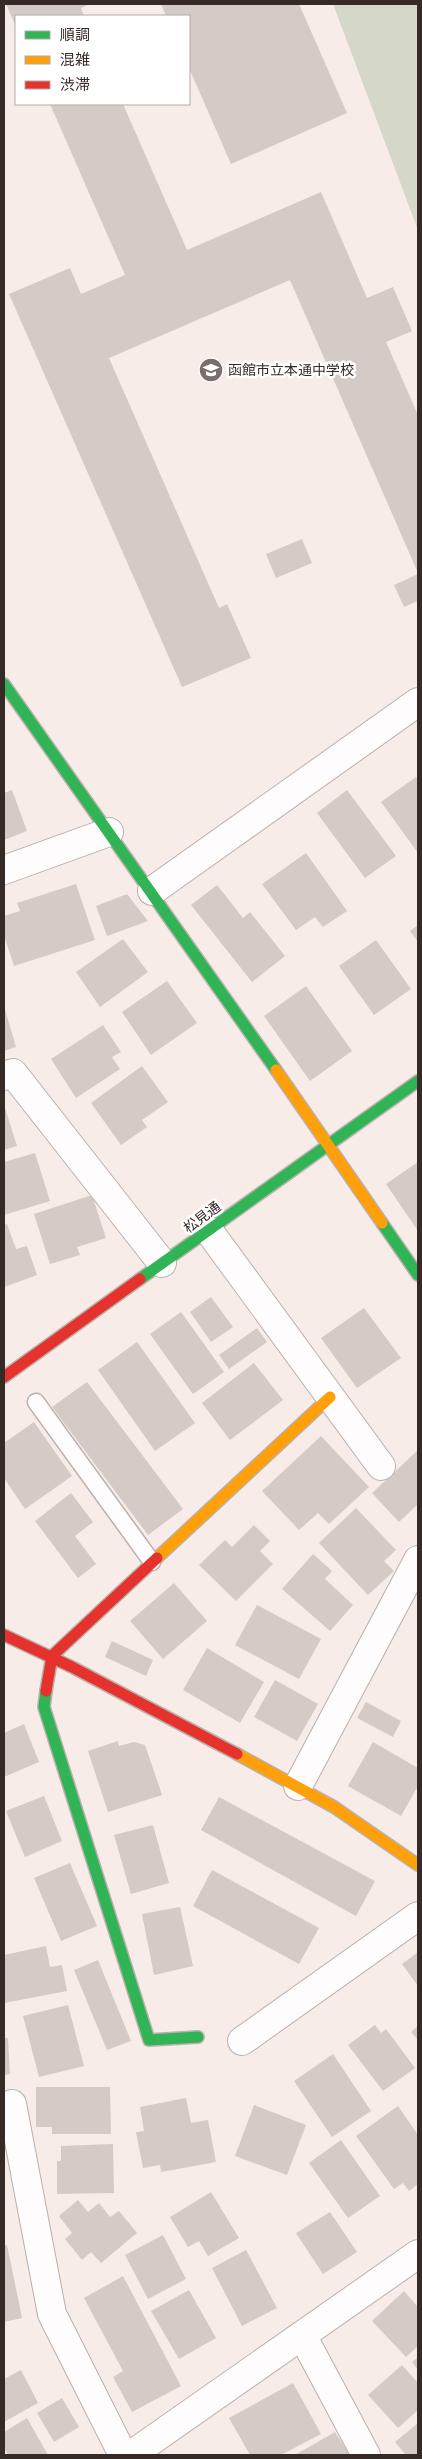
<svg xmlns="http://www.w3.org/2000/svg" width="422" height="2459" font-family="Mulish,'Noto Sans JP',sans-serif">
<rect width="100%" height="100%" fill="#f7ece8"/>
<!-- green -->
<path fill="#d5d7c8" d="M333 4H418V230Z"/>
<!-- building -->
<path fill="#d4cac6" d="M6 4H90L81 8 84 16H16V27Z
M161 4H299L347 113 231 164 189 68V16H166Z
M50 104H123L187 250 321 192 367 298 393 287 412 331 386 342 418 415V573L290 280 109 358 219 608 227 604 251 658 182 687 9 294 70 268 81 294 125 275Z
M302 539 312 563 276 578 266 554Z
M418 574V601L404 607 394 585Z
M416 777 418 780V853L381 802Z
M12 790 27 831 4 840V793Z
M347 790 396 856 365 878 317 813Z
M306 853 347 911 323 927 315 917 296 930 262 884Z
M76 884 95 940 14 966 4 935V916L20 911 17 903Z
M217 885 243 918 250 912 285 956 252 982 191 905Z
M127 894 148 921 107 936 96 906Z
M418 925V942L410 931Z
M123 939 148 972 100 1007 76 972Z
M376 940 411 989 374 1015 339 966Z
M167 981 197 1023 151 1055 122 1012Z
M306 986 352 1051 310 1081 264 1016Z
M4 1006 16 1047 4 1051Z
M103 1025 121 1052 112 1057 120 1069 76 1098 51 1059Z
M142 1066 168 1102 142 1120 147 1127 121 1145 91 1103Z
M4 1105 17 1146 4 1150Z
M35 1153 50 1201 4 1215V1162Z
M418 1162V1231L386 1184Z
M92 1195 106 1238 77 1247 80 1255 50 1264 34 1214Z
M7 1224 16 1249 27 1246 37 1275 4 1287V1225Z
M211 1297 233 1327 211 1342 190 1312Z
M364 1308 401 1358 357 1388 321 1338Z
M181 1312 224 1372 193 1394 150 1334Z
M257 1328 267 1342 229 1369 219 1355Z
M137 1342 195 1423 155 1451 98 1370Z
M254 1363 283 1400 230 1440 202 1403Z
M87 1382 183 1509 148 1535 52 1407Z
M34 1422 72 1476 25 1509 4 1478V1443Z
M321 1436 369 1487 329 1524 318 1513 299 1530 262 1491Z
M417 1451 418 1504 399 1522 372 1493Z
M71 1493 93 1522 75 1536 96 1564 78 1578 35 1521Z
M356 1508 396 1550 384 1561 394 1571 368 1595 319 1543Z
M254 1525 270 1541 260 1551 273 1564 236 1601 199 1565 225 1540 232 1547Z
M313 1554 332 1571 325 1579 353 1605 330 1631 282 1589Z
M174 1583 207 1621 163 1659 130 1621Z
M257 1605 321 1639 299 1679 235 1645Z
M112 1641 153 1660 146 1676 105 1657Z
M207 1648 264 1682 240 1723 183 1690Z
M275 1680 318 1704 297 1741 254 1717Z
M366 1702 401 1721 393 1737 357 1718Z
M24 1724 39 1762 4 1777V1733Z
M118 1741 119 1746 134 1742 145 1745 162 1795 108 1812 88 1751Z
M373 1742 418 1768V1786L401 1816 348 1786Z
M44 1796 62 1841 25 1857 6 1811Z
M219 1797 375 1881 356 1916 201 1830Z
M153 1825 169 1883 131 1894 114 1835Z
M70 1863 97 1926 61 1941 34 1878Z
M212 1870 319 1928 299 1964 193 1906Z
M180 1907 193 1966 154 1975 142 1914Z
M46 1946 50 1967 62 1965 67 1991 4 2003V1955Z
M418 1952V1986L402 1964Z
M98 1960 131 2041 107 2050 74 1970Z
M68 2005 84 2066 39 2077 23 2016Z
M375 2025 381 2033 386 2029 415 2068 383 2091 348 2045Z
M418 2026V2040L411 2032Z
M4 2038H8L10 2074 4 2075Z
M333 2054 371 2111 332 2137 294 2081Z
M36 2087H110L111 2134H52V2127H36Z
M186 2098 191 2123 208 2120 216 2162 161 2172 160 2165 143 2168 136 2132 144 2131 140 2107Z
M254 2105 306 2125 287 2175 235 2156Z
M398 2106 418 2135V2184L409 2191 403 2183 394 2189 356 2136Z
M341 2140 380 2196 348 2218 309 2163Z
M113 2144 114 2193 57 2194V2161H61V2146Z
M211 2192 239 2238 208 2256 199 2241 188 2247 170 2217Z
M78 2200 88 2212 99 2203 110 2217 119 2211 137 2233 101 2263 91 2252 82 2260 65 2239 72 2233 59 2216Z
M330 2212 357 2252 323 2274 296 2233Z
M163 2235 186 2279 148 2299 125 2255Z
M7 2245 22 2318 4 2322V2246Z
M246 2250 277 2308 242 2326 212 2268Z
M123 2276 181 2386 132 2412 113 2377 123 2371 84 2298Z
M189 2290 216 2338 179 2359 151 2311Z
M404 2291 418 2307V2346L406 2357 372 2321Z
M418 2357V2370L412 2362Z
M402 2365 418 2383V2410L398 2428 368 2395Z
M21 2370 38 2403 4 2422V2379Z
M293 2383 321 2434 281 2455H250L229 2418Z
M62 2398 79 2427 54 2442 37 2413Z
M27 2418 48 2455H8L4 2448V2432Z
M418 2423V2455H406L395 2442Z
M335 2432 350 2455H295Z"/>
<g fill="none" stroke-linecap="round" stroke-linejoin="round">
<!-- lane casing -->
<g stroke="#bab0ac" stroke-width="19">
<path id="lane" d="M36 1402 152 1562"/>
</g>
<!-- street casing -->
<g stroke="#bab0ac" stroke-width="30">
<path id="street" d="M4 870 109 832
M152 891 418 702
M4 1076 13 1073 162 1263
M209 1231 381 1466
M298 1786 418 1560
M242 2041 418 1916
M12 2104 52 2314 123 2455
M302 2335 366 2455
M131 2455 418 2254"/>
</g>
<!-- fast casing -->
<g stroke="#bab0ac" stroke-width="14">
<path id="fast" d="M4 684 276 1070
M382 1223 418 1275
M140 1279 418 1081
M46 1691 44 1707 149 2040 198 2037"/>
</g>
<!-- slow casing -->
<g stroke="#bab0ac" stroke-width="14">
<path id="slow" d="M276 1070 382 1223
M157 1558 330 1397
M237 1754 334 1807 418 1865"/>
</g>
<!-- jam casing -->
<g stroke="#bab0ac" stroke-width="14">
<path id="jam" d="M4 1377 140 1279
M4 1635 72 1667 237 1754
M46 1691 52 1656 157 1558"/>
</g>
<!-- lane -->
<use href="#lane" stroke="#fefcfc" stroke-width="16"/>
<!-- street -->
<use href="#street" stroke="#fefcfc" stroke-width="28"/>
<!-- fast -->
<use href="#fast" stroke="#30b455" stroke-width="11"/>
<!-- slow -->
<use href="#slow" stroke="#ff9f0a" stroke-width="11"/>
<!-- jam -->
<use href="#jam" stroke="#e5322d" stroke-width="11"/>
</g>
<!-- icons -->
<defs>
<g id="school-disc" transform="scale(1.25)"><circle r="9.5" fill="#7a6e6a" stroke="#fff"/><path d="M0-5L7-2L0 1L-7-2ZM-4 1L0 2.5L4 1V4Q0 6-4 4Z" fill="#fff"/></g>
</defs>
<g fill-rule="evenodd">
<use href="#school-disc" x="211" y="370"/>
</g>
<g text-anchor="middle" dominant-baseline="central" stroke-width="5" stroke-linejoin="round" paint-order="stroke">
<!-- poi labels -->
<g font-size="14" fill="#362a26" stroke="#fff" text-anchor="start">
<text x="228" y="370">函館市立本通中学校</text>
</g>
<!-- street labels -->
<g font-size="14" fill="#362a26" stroke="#fff">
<text transform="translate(202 1217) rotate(-36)">松見通</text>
</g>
</g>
<!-- border -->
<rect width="422" height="2459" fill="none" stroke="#362a26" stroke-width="10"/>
<!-- legend -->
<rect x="15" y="15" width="175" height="90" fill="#ffffff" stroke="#afaaa8"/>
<rect x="25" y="31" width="25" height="8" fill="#30b455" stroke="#afaaa8"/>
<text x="60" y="40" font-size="15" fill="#362a26">順調</text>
<rect x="25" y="56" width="25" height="8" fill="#ff9f0a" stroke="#afaaa8"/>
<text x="60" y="65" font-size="15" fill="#362a26">混雑</text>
<rect x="25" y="81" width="25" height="8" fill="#e5322d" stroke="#afaaa8"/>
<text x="60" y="90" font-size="15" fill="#362a26">渋滞</text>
</svg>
